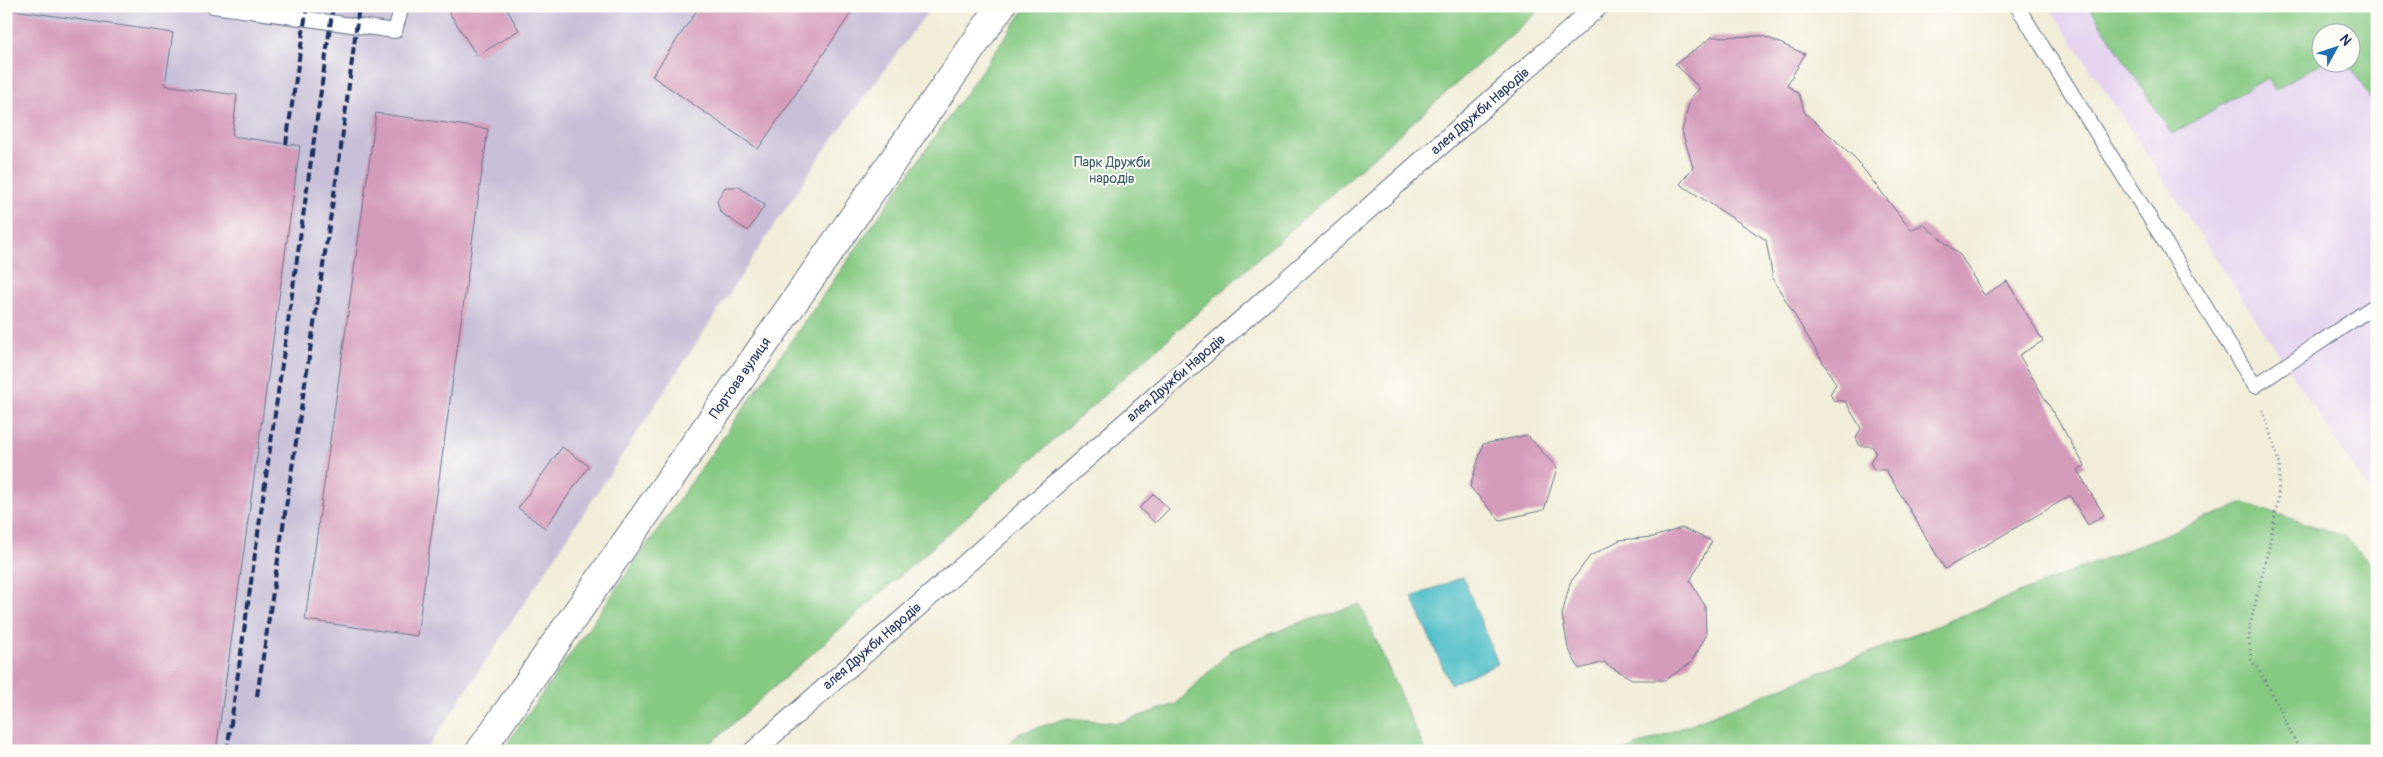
<svg xmlns="http://www.w3.org/2000/svg" width="2383" height="757" font-family="Pangolin,sans-serif">
<rect width="100%" height="100%" fill="#fdfcf7"/>
<filter id="ink" filterUnits="userSpaceOnUse"><feTurbulence type="fractalNoise" baseFrequency=".02" numOctaves="2"/><feDisplacementMap in="SourceGraphic" scale="10" xChannelSelector="R" yChannelSelector="G"/><feConvolveMatrix kernelMatrix="1 2 1 2 8 2 1 2 1" color-interpolation-filters="sRGB"/></filter>
<filter id="wash" filterUnits="userSpaceOnUse"><feTurbulence type="fractalNoise" baseFrequency=".0096" numOctaves="4" result="noise"/><feDisplacementMap in="SourceGraphic" scale="20" xChannelSelector="R" yChannelSelector="G"/><feGaussianBlur stdDeviation="1.12" result="paint"/><feColorMatrix in="noise" values="0 0 0 0 0 0 0 0 0 0 0 0 0 0 0 0 0 1.4 0 .05"/><feComposite in="paint" operator="in"/></filter>
<g filter="url(#wash)">
<rect width="100%" height="100%" fill="#f1edd8"/>
<!-- built -->
<path fill="#e5d3f0" fill-rule="evenodd" d="M2049 6H2377V503ZM2320 32H2350V62H2320Z"/>
<!-- industrial -->
<path fill="#c7c0d8" d="M6 6H932L821 155 426 751H6Z"/>
<!-- green -->
<path fill="#86c983" stroke="#507c70" d="M1027 6H1544L702 751H502Z
M2089 6H2377V108L2348 63 2350 62V32H2320L2321 63 2275 90 2267 78 2172 134Z
M2244 503 2344 536 2377 569V751H1623Z
M1360 604 1425 751H1002L1018 734 1067 718 1118 723 1176 704 1231 650 1293 625Z"/>
<!-- water -->
<path fill="#52c0c8" stroke="#367893" d="M1463 577 1498 664 1450 684 1412 597Z"/>
<g id="blocks">
<!-- building -->
<path fill="#d49aba" d="M445 6H505L519 30 477 56Z
M700 6H856L758 149 652 76Z
M6 9 173 33 165 85 237 95 232 136 300 146 216 751H6Z
M1763 36 1805 54 1787 85 1799 94 1805 113 1854 157 1911 230 1923 224 1961 256 1984 295 2007 281 2043 341 2019 355 2085 466 2077 470 2104 515 2088 525 2070 496 1945 569 1886 470H1874L1870 462 1876 452 1872 446H1860L1856 438 1861 428 1845 401H1834L1830 394 1836 384 1773 279 1766 240 1680 184 1693 167 1682 131 1690 99 1700 88 1675 64 1712 37Z
M376 113 488 129 417 636 305 620Z
M725 187H739L765 205 748 231 720 212 717 200Z
M1527 435 1557 468 1544 510 1500 520 1470 487 1483 444Z
M562 447 589 466 545 528 518 508Z
M1154 494 1169 509 1155 523 1139 508Z
M1682 528 1712 541 1690 581 1705 606 1706 636 1691 663 1665 680H1634L1607 665 1605 662 1579 669 1568 648 1562 615 1570 583 1590 556 1620 540 1653 537Z"/>
</g>
</g>
<g filter="url(#ink)">
<use href="#blocks" fill-opacity="0" stroke="#667289" stroke-width="1"/>
<g fill="none" stroke-linecap="round" stroke-linejoin="round">
<!-- service casing -->
<g stroke="#667289" stroke-width="16">
<path id="service" d="M213 6 395 31 402 6
M2017 6 2255 386 2377 304"/>
</g>
<!-- pedestrian casing -->
<g stroke="#667289" stroke-width="22">
<path id="pedestrian" d="M754 751 1598 6"/>
</g>
<!-- tertiary casing -->
<g stroke="#667289" stroke-width="30">
<path id="tertiary" d="M480 751 1001 6"/>
</g>
<!-- path -->
<path stroke="#667289" stroke-width="3" stroke-dasharray="1 4" stroke-linecap="butt" d="M2263 410 2280 465 2278 499 2269 547 2250 625 2249 640 2251 659 2266 681 2300 751"/>
<!-- service -->
<use href="#service" stroke="#fff" stroke-width="14"/>
<!-- pedestrian -->
<use href="#pedestrian" stroke="#fff" stroke-width="20"/>
<!-- tertiary -->
<use href="#tertiary" stroke="#fff" stroke-width="28"/>
<!-- rail -->
<path stroke="#1b2f5e" stroke-width="4" stroke-dasharray="8 4" stroke-linecap="butt" d="M286 144 307 6
M257 696 340 155 359 6
M227 751 333 6"/>
</g>
</g>
<g text-anchor="middle" dominant-baseline="central" stroke-width="4" stroke-linejoin="round" paint-order="stroke">
<!-- street labels -->
<g font-size="14" fill="#1b2f5e" stroke="#fdfcf7">
<text transform="translate(1480 111) rotate(-41)">алея Дружби Народів</text>
<text transform="translate(740 378) rotate(-55)">Портова вулиця</text>
<text transform="translate(1176 378) rotate(-41)">алея Дружби Народів</text>
<text transform="translate(872 646) rotate(-41)">алея Дружби Народів</text>
</g>
<!-- park labels -->
<g font-size="14" fill="#3b5d69" stroke="#fdfcf7">
<text x="1112" y="162">Парк Дружби<tspan x="1112" dy="16">народів</tspan></text>
</g>
</g>
<!-- margin -->
<rect width="2383" height="757" fill="none" stroke="#fdfcf7" stroke-width="25"/>
<!-- north arrow -->
<g transform="translate(2336 48) rotate(50)"><circle r="24" fill="#fdfcf7" stroke="#a3aaba"/>
<path d="M0-4L9 19L0 12L-9 19Z" fill="#1f6fb2"/>
<text y="-8" font-size="14" font-weight="bold" text-anchor="middle" fill="#1b2f5e">N</text>
</g>
</svg>
